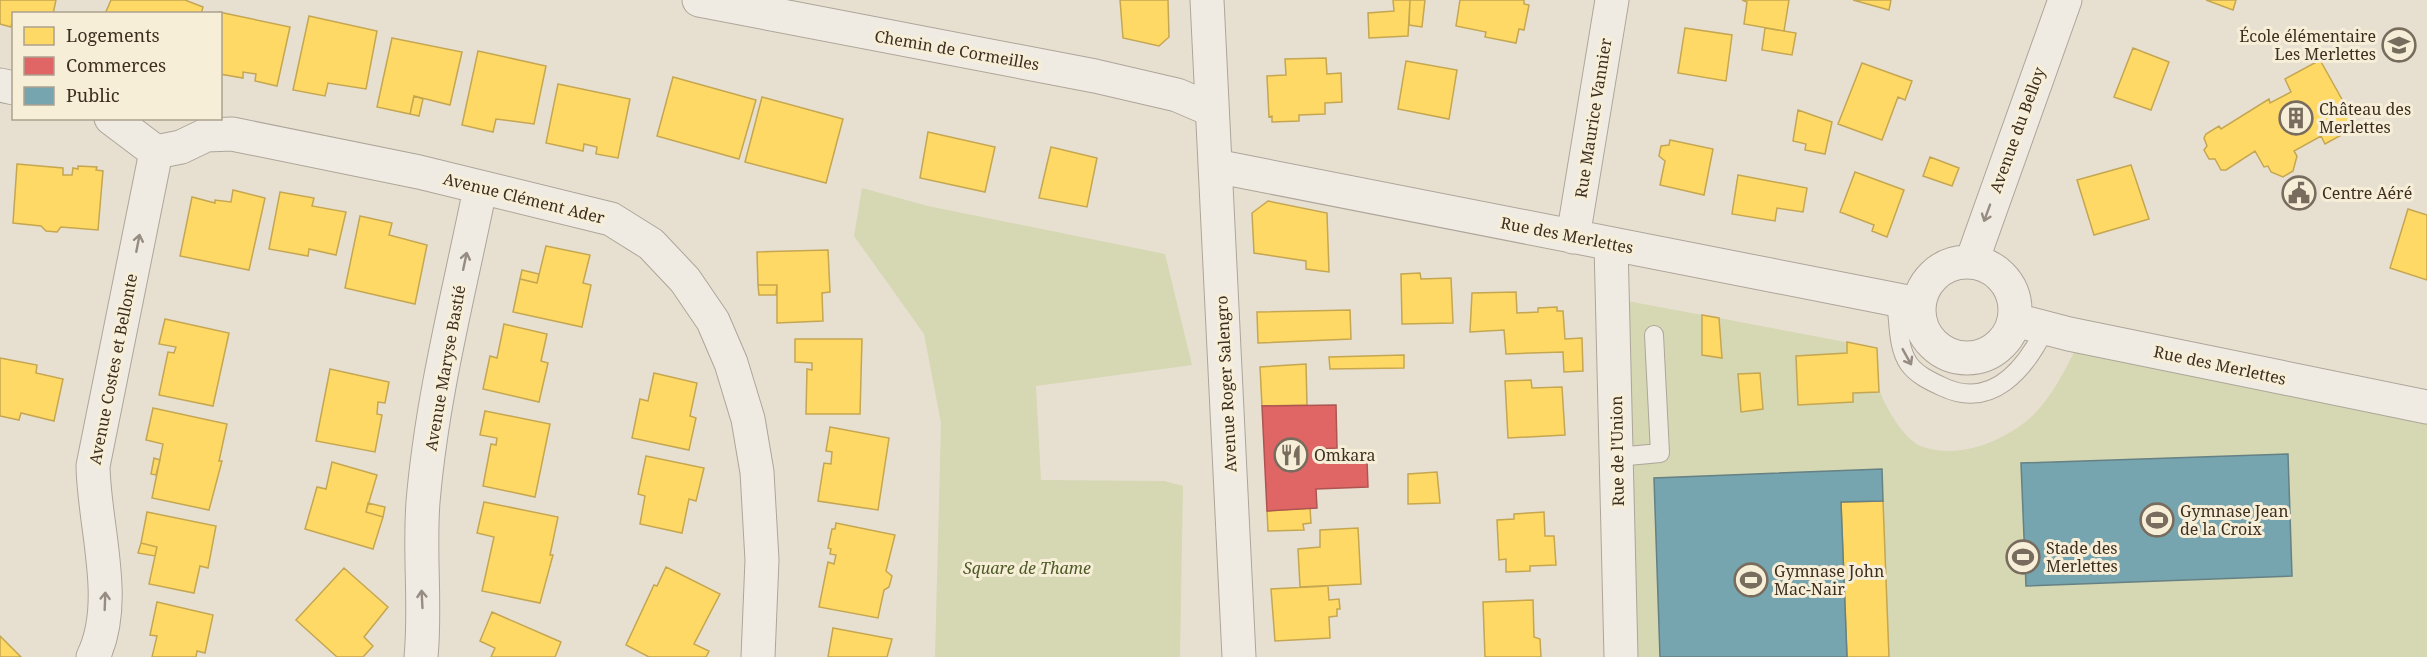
<svg xmlns="http://www.w3.org/2000/svg" width="2427" height="657" font-family="'Noto Serif',serif">
<rect width="100%" height="100%" fill="#e7e0d1"/>
<!-- green -->
<path fill="#d6d7b3" d="M862 188 928 206 1165 254 1192 365 1036 386 1041 480 1164 481 1183 486 1180 657H935L941 423 924 334 854 236Z
M1627 301 1702 315 1722 358 1719 318 1877 348C1878 362 1875 382 1881 394 1887 410 1906 442 1923 447 1960 459 2002 442 2030 418 2054 396 2067 365 2082 337L2427 407V657H1621Z"/>
<!-- homes -->
<path fill="#ffd966" stroke="#c5a651" stroke-width="1.5" d="M0 0H56L53 14H14L11 27 0 24Z
M111 0H185L203 7 201 14H105Z
M1120 0H1168L1169 37 1159 46 1123 38Z
M1393 0H1410L1408 36 1369 38 1368 13 1394 11Z
M1410 0H1425L1422 27 1409 25Z
M1460 0H1524V4L1529 5 1524 30 1519 29 1516 43 1485 37 1486 32 1456 26Z
M1742 0H1789L1784 31 1744 24 1747 2Z
M1853 0H1891L1889 10Z
M2206 0H2236L2233 10Z
M219 12 290 27 277 86 255 81 256 74 243 72V78L220 74Z
M309 16 377 31 366 89 328 83 325 96 293 90Z
M1685 28 1732 35 1726 81 1678 73Z
M1765 28 1796 33 1792 55 1762 50Z
M392 38 462 52 450 105 414 96 410 114 377 107Z
M2133 48 2169 62 2151 110 2114 97Z
M478 51 546 66 534 124 496 119 493 132 462 125Z
M1326 58 1327 74 1341 73 1342 102 1325 103V114L1299 115V121L1272 122V116L1269 117 1267 76 1286 75 1285 59Z
M2320 60 2353 119 2343 125 2347 132 2325 144 2321 136 2294 151 2297 156 2293 171 2283 177 2271 172 2268 166 2264 167 2255 151 2226 170H2221L2215 159H2209L2204 150 2207 146 2204 138 2206 134 2219 126 2221 129 2269 99 2270 103 2291 92 2285 79Z
M1406 61 1457 70 1449 119 1398 109Z
M1862 63 1912 81 1905 100 1898 97 1882 140 1838 124Z
M673 77 756 100 739 159 657 136Z
M558 84 630 99 618 158 596 154 597 147 584 144 583 151 546 143Z
M414 96 423 99 419 116 410 114Z
M762 97 843 119 826 183 745 162Z
M1798 110 1832 122 1825 154 1805 150 1806 144 1793 141Z
M928 132 995 147 985 192 920 178Z
M1670 140 1713 149 1704 195 1660 185 1665 161 1659 156 1661 146 1669 145Z
M1051 147 1097 158 1087 207 1039 198Z
M1930 157 1959 168 1952 186 1923 176Z
M17 164 63 168V175H72L73 168 78 169V166L97 167 96 170 103 171 98 230 61 227 57 232 46 231 41 226 13 223Z
M2131 165 2149 219 2094 235 2077 180Z
M1855 172 1904 190 1887 237 1872 231 1874 225 1840 212Z
M1738 175 1807 188 1803 212 1777 208 1775 221 1732 214Z
M233 190 265 198 249 270 180 256 192 197 215 203V200L231 202Z
M280 192 314 198 312 206 346 212 336 255 309 249 308 256 269 249Z
M1268 201 1327 213 1329 272 1306 269V261L1254 253 1252 213Z
M2408 209 2427 215V280L2390 268Z
M360 216 392 223 389 235 427 245 415 304 345 288Z
M546 246 590 255 583 283 591 285 582 327 513 312 520 279 537 283Z
M828 250 830 292 822 293 823 321 777 323V285H758L757 252Z
M522 270 539 274 537 283 520 279Z
M1420 273 1421 279 1451 278 1453 323 1402 324 1401 274Z
M758 285H777L776 295H759Z
M1516 292 1517 313 1538 312V308L1557 307V311H1563L1565 339 1582 338 1583 371 1564 372 1563 352 1506 354 1504 330 1470 332 1472 293Z
M1350 310 1351 339 1258 343 1257 312Z
M1702 315 1719 318 1722 358 1702 355Z
M165 319 229 333 213 406 159 395 168 352 174 353 176 347 159 344Z
M504 324 547 334 541 361 548 363 539 402 483 389 490 356 497 358Z
M795 339H862L860 414H806L807 369 812 370V363L795 362Z
M1847 342 1877 348 1879 392 1853 393V402L1798 405 1796 356 1847 353Z
M1404 355V368L1330 369 1329 357Z
M0 358 37 365 36 373 63 379 54 421 21 413 19 420 0 416Z
M1306 364 1307 405 1262 406 1260 367Z
M330 369 389 382 385 403 378 402 377 414 382 415 375 452 316 441Z
M654 373 697 383 690 416 696 418 689 450 632 438 640 399 648 401Z
M1760 373 1763 409 1741 412 1738 374Z
M1531 380 1532 388 1562 387 1565 435 1508 438 1505 381Z
M153 408 227 424 219 461H222L209 510 152 498 163 444 146 440Z
M485 411 550 424 535 497 483 486 491 444 496 445 497 438 480 435Z
M830 427 889 438 878 510 818 501 824 463 831 464 832 452 826 451Z
M646 456 704 468 696 501 689 499 682 533 640 524 645 496 638 494Z
M154 458 160 460 156 475 151 474Z
M332 462 377 475 366 512 383 517 373 549 305 529 317 487 326 489Z
M1437 472 1440 503 1408 504V474Z
M1883 501 1889 657H1847L1841 502Z
M484 502 558 517 550 555H553L540 603 482 591 494 537 477 533Z
M368 503 385 507 383 517 366 512Z
M1310 508 1311 523 1303 524 1304 530 1268 531 1267 511Z
M147 512 216 526 208 568 200 566 194 593 149 584 157 547 141 543Z
M1544 512 1545 536H1554L1556 565 1530 566V571L1506 572V559L1499 560 1497 520 1514 519V514Z
M836 523 895 535 886 571 892 576 889 587 884 590 878 618 819 607 828 562 834 564 836 555 830 554 831 549 828 548 832 529H835Z
M1358 528 1361 584 1300 587 1298 549 1320 547V530Z
M141 543 157 547 155 556 138 553Z
M666 567 720 594 694 644 709 651 706 657H649L626 645 654 585 657 586Z
M344 568 388 607 364 637 373 646 363 657H337L296 620Z
M1328 586 1329 600 1339 599 1340 609H1337V616L1329 617 1330 638 1275 641 1271 589Z
M1533 600 1534 637 1540 639 1541 657H1485L1483 602Z
M157 602 213 615 205 653 197 651 196 657H152L157 636 150 635Z
M492 612 561 642 555 657H491L495 648 480 641Z
M833 628 892 639 887 657H828Z
M0 636 21 657H0Z"/>
<!-- shops -->
<path fill="#e06666" stroke="#af5551" stroke-width="1.5" d="M1336 405 1337 448 1317 449V462L1367 460 1368 487 1316 489 1317 508 1267 511 1262 406Z"/>
<!-- public -->
<path fill="#76a5af" stroke="#658184" stroke-width="1.5" d="M2288 454 2292 576 2026 586 2021 463Z
M1882 469 1883 501 1841 502 1847 657H1660L1654 478Z"/>
<g fill="none" stroke-linecap="round" stroke-linejoin="round">
<!-- lane casing -->
<g stroke="#ada599" stroke-width="20">
<path id="lane" d="M1896 301C1899 320 1897 347 1909 364 1917 375 1930 381 1943 387 1992 410 2025 369 2045 329
M1617 457 1660 453 1654 335"/>
</g>
<!-- street casing -->
<g stroke="#ada599" stroke-width="35">
<path id="street" d="M699 0 1095 76 1177 95 1212 110
M1207 0 1239 657
M0 85 14 88
M111 118 156 152 181 147 206 135 232 134 419 172 611 219 651 244 685 280 713 321 731 363 748 419 757 472 762 560 758 657
M1215 166 1918 304
M1573 237 1612 0
M1611 244 1621 657
M1972 261 2065 0
M1919 310a48 48 0 1 1 96 0a48 48 0 1 1-96 0Z
M2015 320 2069 334 2427 407
M93 657C120 601 94 527 93 466L156 152
M421 657C426 606 419 554 423 502 432 396 459 293 480 189"/>
</g>
<!-- lane -->
<use href="#lane" stroke="#efebe3" stroke-width="18"/>
<!-- street -->
<use href="#street" stroke="#efebe3" stroke-width="33"/>
</g>
<!-- one-way arrows -->
<defs><path id="oneway-shaft" d="M-6 0H5M1.5-3L5.5 0L1.5 3" fill="none" stroke-width="1.6" stroke-linecap="round" stroke-linejoin="round" transform="scale(1.5)"/></defs>
<g stroke="#968c82">
<use href="#oneway-shaft" transform="translate(1987 213) rotate(110)"/>
<use href="#oneway-shaft" transform="translate(138 243) rotate(-79)"/>
<use href="#oneway-shaft" transform="translate(465 261) rotate(-78)"/>
<use href="#oneway-shaft" transform="translate(1907 357) rotate(61)"/>
<use href="#oneway-shaft" transform="translate(422 599) rotate(-93)"/>
<use href="#oneway-shaft" transform="translate(105 601) rotate(-88)"/>
</g>
<!-- icons -->
<defs>
<g id="school-ring" transform="scale(1.725)"><circle r="9.5" fill="#f7eed8" stroke="#786c5e" stroke-width="1.5"/><path d="M0-5L7-2L0 1L-7-2ZM-4 1L0 2.5L4 1V4Q0 6-4 4Z" fill="#786c5e"/></g>
<g id="building-ring" transform="scale(1.725)"><circle r="9.5" fill="#f7eed8" stroke="#786c5e" stroke-width="1.5"/><path d="M-4-6H4V6H1V3H-1V6H-4ZM-2.5-4.3h1.7v1.8h-1.7ZM.8-4.3h1.7v1.8H.8ZM-2.5-1h1.7V.8h-1.7ZM.8-1h1.7V.8H.8Z" fill="#786c5e"/></g>
<g id="civic-ring" transform="scale(1.725)"><circle r="9.5" fill="#f7eed8" stroke="#786c5e" stroke-width="1.5"/><path d="M-.6-6.5H3V-4.5H.6V-3L4-1V1h2V6H-6V1h2V-1L-.6-3ZM-1.2 2.5V6h2.4V2.5Z" fill="#786c5e"/></g>
<g id="restaurant-ring" transform="scale(1.725)"><circle r="9.5" fill="#f7eed8" stroke="#786c5e" stroke-width="1.5"/><path d="M-5-6h1v4h1v-4h1v4h1v-4h1v5L-1.5 .5V6h-2V.5L-5-1ZM5-6V6H3V1.5H1.5Q1.5-4 5-6Z" fill="#786c5e"/></g>
<g id="stadium-ring" transform="scale(1.725)"><circle r="9.5" fill="#f7eed8" stroke="#786c5e" stroke-width="1.5"/><path d="M0-5a6.5 5 0 1 0 0 10a6.5 5 0 1 0 0-10ZM-3.5-1.8h7v3.6h-7Z" fill="#786c5e"/></g>
</defs>
<g fill-rule="evenodd">
<use href="#school-ring" x="2399" y="45"/>
<use href="#building-ring" x="2296" y="118"/>
<use href="#civic-ring" x="2299" y="193"/>
<use href="#restaurant-ring" x="1291" y="455"/>
<use href="#stadium-ring" x="2157" y="520"/>
<use href="#stadium-ring" x="2023" y="557"/>
<use href="#stadium-ring" x="1751" y="580"/>
</g>
<g text-anchor="middle" dominant-baseline="central" stroke-width="6" stroke-linejoin="round" paint-order="stroke">
<!-- poi labels -->
<g font-size="16" fill="#3d2e20" stroke="#f7eed8" text-anchor="start">
<text x="2376" y="36" text-anchor="end">École élémentaire<tspan x="2376" dy="18">Les Merlettes</tspan></text>
<text x="2319" y="109">Château des<tspan x="2319" dy="18">Merlettes</tspan></text>
<text x="2322" y="193">Centre Aéré</text>
<text x="1314" y="455">Omkara</text>
<text x="2180" y="511">Gymnase Jean<tspan x="2180" dy="18">de la Croix</tspan></text>
<text x="2046" y="548">Stade des<tspan x="2046" dy="18">Merlettes</tspan></text>
<text x="1774" y="571">Gymnase John<tspan x="1774" dy="18">Mac-Nair</tspan></text>
</g>
<!-- street labels -->
<g font-size="16" fill="#3d2e20" stroke="#f7eed8">
<text transform="translate(957 50) rotate(10)">Chemin de Cormeilles</text>
<text transform="translate(1593 118) rotate(-81)">Rue Maurice Vannier</text>
<text transform="translate(2017 130) rotate(-70)">Avenue du Belloy</text>
<text transform="translate(524 198) rotate(14)">Avenue Clément Ader</text>
<text transform="translate(1567 235) rotate(11)">Rue des Merlettes</text>
<text transform="translate(2220 365) rotate(12)">Rue des Merlettes</text>
<text transform="translate(445 368) rotate(-80)">Avenue Maryse Bastié</text>
<text transform="translate(113 369) rotate(-79)">Avenue Costes et Bellonte</text>
<text transform="translate(1226 384) rotate(-93)">Avenue Roger Salengro</text>
<text transform="translate(1617 451) rotate(-91)">Rue de l'Union</text>
</g>
<!-- park labels -->
<g font-size="16" font-style="italic" fill="#4d5a26" stroke="#f7eed8">
<text x="1027" y="568">Square de Thame</text>
</g>
</g>
<!-- legend -->
<rect x="12" y="12" width="210" height="108" fill="#f7eed8" stroke="#ada18e" stroke-width="1.5"/>
<rect x="24" y="27" width="30" height="18" fill="#ffd966" stroke="#ada18e" stroke-width="1.5"/>
<text x="66" y="42" font-size="18" fill="#3d2e20">Logements</text>
<rect x="24" y="57" width="30" height="18" fill="#e06666" stroke="#ada18e" stroke-width="1.5"/>
<text x="66" y="72" font-size="18" fill="#3d2e20">Commerces</text>
<rect x="24" y="87" width="30" height="18" fill="#76a5af" stroke="#ada18e" stroke-width="1.5"/>
<text x="66" y="102" font-size="18" fill="#3d2e20">Public</text>
</svg>
